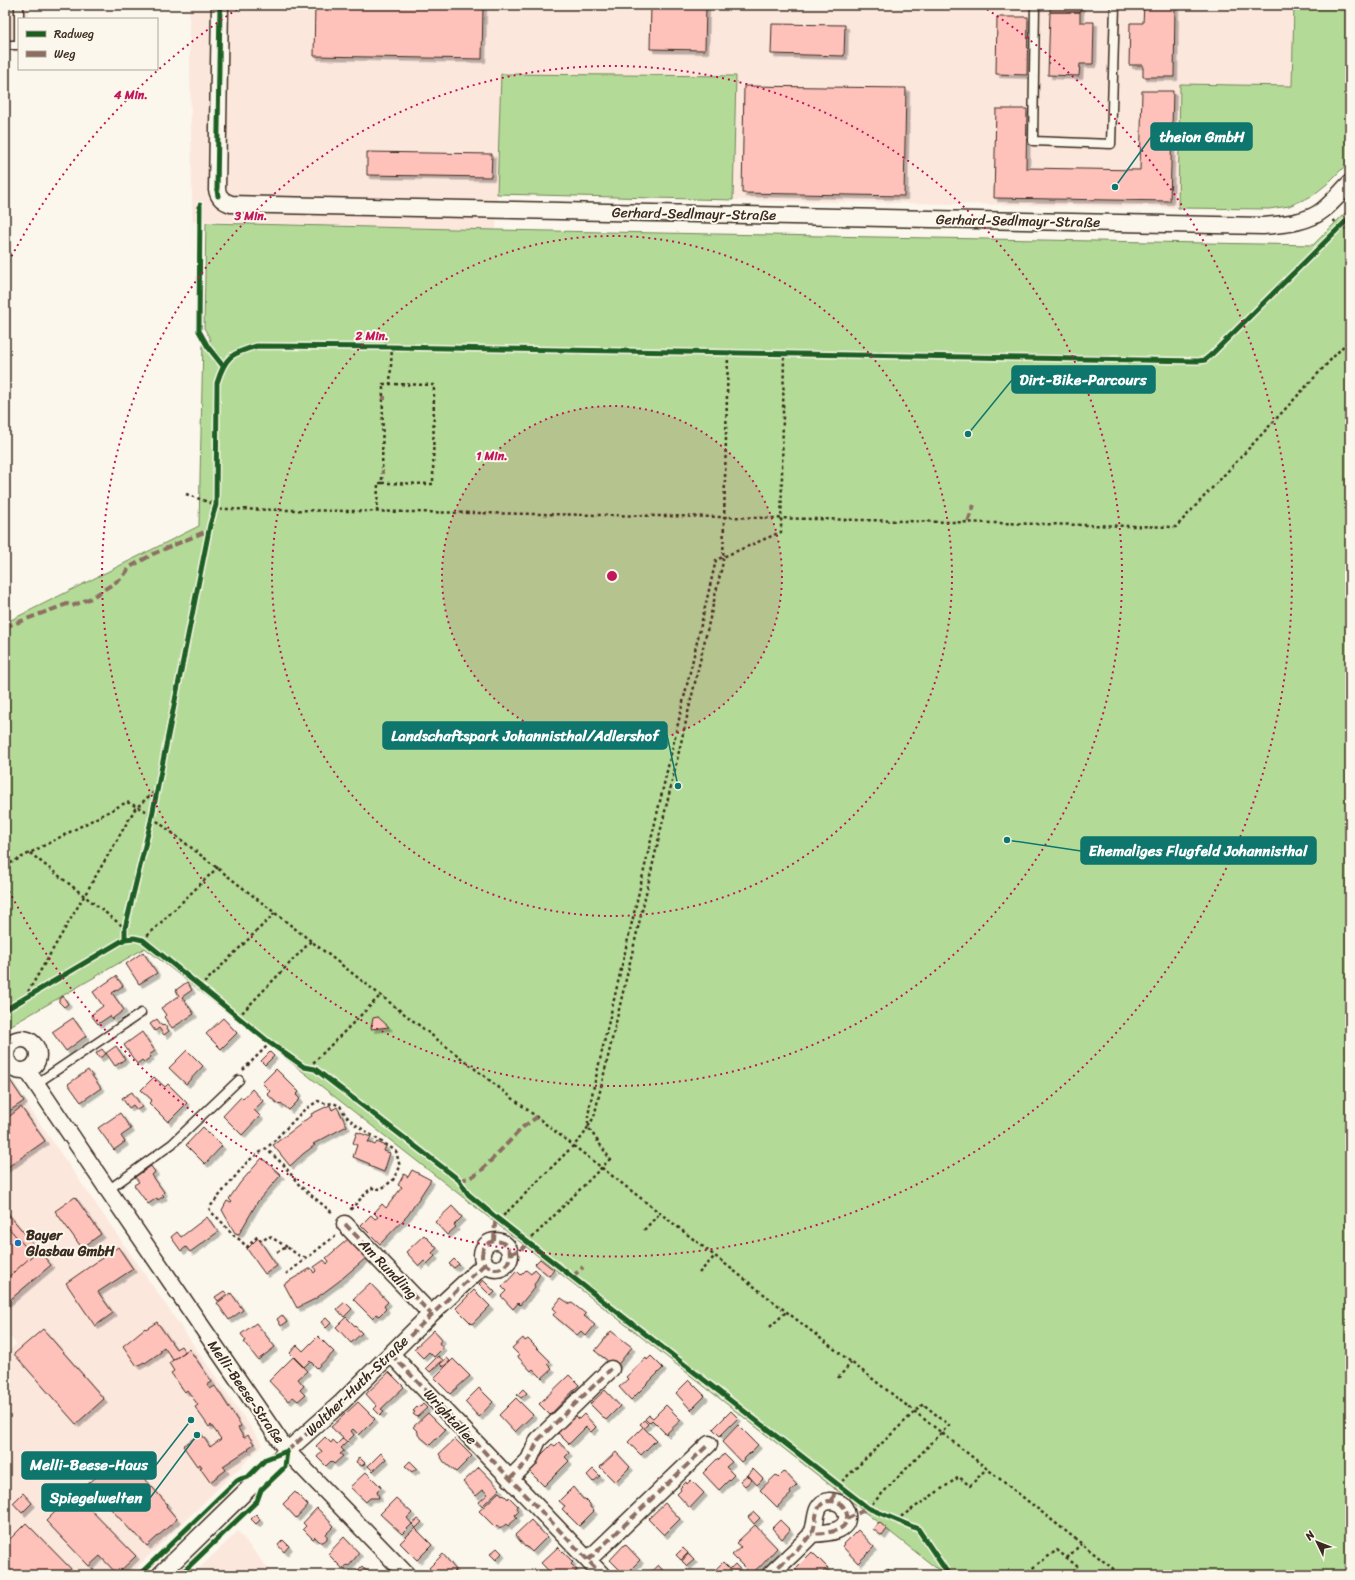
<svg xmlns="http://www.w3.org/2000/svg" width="1355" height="1580" font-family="Sriracha,sans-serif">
<defs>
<filter id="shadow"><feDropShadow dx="3.5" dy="3.5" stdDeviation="0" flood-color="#0004"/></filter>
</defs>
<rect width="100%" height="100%" fill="#fbf7ec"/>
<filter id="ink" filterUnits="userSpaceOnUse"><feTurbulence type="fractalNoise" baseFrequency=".025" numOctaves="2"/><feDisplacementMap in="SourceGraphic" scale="8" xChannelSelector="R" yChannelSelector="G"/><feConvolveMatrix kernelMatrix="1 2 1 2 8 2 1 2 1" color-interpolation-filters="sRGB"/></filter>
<g filter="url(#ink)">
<!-- built -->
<path fill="#fce7dd" d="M5 5H28V19H19V52H5Z
M189 5H1294L1292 86 1180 84 1178 208 733 200 736 76 501 75 496 230 192 221 193 260Z
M5 1073 263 1445 129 1575H5V1354L16 1344 5 1331Z
M238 1531 273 1575H192L234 1535Z"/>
<!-- green -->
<path fill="#b3db97" stroke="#77825a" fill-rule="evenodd" d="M1294 5H1350V161L1327 184 1312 196 1289 206 1269 209 1178 208 1180 84 1292 86Z
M501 74 736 76 733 200 497 194Z
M1350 208V1575H945L145 948 5 1029V623L199 526 203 341 211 340 204 328 206 223 496 230 1313 245ZM677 349 1111 356V357L838 354Z"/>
<!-- building -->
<path fill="#fec2bb" stroke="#3b2a1e" filter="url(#shadow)" d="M315 5H483L482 59 314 56Z
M651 5H706L705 50 650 49Z
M1050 5H1081L1080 12H1050Z
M1144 5H1175L1174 77H1143V65H1129L1130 23H1143Z
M1050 12H1080V22H1094L1093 64H1080L1079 76 1048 75Z
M997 17H1028L1027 75 996 74Z
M772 24 845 25 844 56 771 54Z
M744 86 906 88 904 196 742 193Z
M1142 91H1173L1170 201 994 198 996 109H1027L1026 168 1140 170Z
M367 152 492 154 491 177 367 175Z
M143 952 157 973 139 984 126 964Z
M116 976 123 986 112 993 124 1010 112 1019 110 1016 98 1024 91 1015 103 1006 93 992Z
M187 982 192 990 182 997 194 1014 172 1028 164 1017 166 1015 161 1008 179 996 176 990Z
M63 996 68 1004 64 1007 59 1002V999Z
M378 1017 389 1027 371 1029 373 1018Z
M73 1018 86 1036 66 1051 52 1032Z
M223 1018 237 1033 221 1049 206 1034Z
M157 1019 162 1026 164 1024 169 1031 164 1035 159 1028 155 1031 150 1024Z
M142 1032 155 1051 149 1055 151 1057 144 1062 142 1060 137 1064 124 1045Z
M116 1046 125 1059 115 1066 106 1053Z
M102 1049 106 1054 99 1058 96 1053Z
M187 1050 203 1066 186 1084 169 1068Z
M270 1052 274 1056 265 1065 261 1061Z
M276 1069 299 1092 296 1095 300 1099 289 1110 281 1103 279 1105 267 1094 270 1091 262 1083Z
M88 1070 101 1088 81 1102 68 1084Z
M5 1073 24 1101 5 1114Z
M154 1077 165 1087 168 1084 187 1103 168 1122 149 1103 152 1100 141 1090Z
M252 1089 263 1101 254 1110 260 1116 242 1135 223 1116 241 1097 243 1099Z
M132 1092 142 1107 137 1110 133 1105 129 1108 122 1098Z
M330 1105 332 1110 337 1107 347 1126 313 1144 315 1145 303 1154 290 1166 273 1145 301 1124 300 1123 312 1116 311 1114Z
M21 1107 45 1141 5 1169V1120Z
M120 1113 131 1129 121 1136 125 1142 114 1150 98 1128Z
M203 1127 222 1146 205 1164 186 1145Z
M357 1132 371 1137 368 1142 375 1145 377 1142 386 1146 384 1151 390 1153 384 1172 369 1166 370 1164 353 1157 357 1145 353 1143Z
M262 1158 281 1175 258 1201 239 1234 235 1233 222 1210 227 1201 231 1203 232 1202 229 1199 231 1196 240 1183Z
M151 1166 155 1172 152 1175 164 1192 162 1194 164 1196 158 1200 157 1198 148 1204 134 1185 139 1182 135 1177Z
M412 1170 431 1180 408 1215 380 1244 361 1225 371 1215 375 1219 378 1217 374 1213 382 1204 386 1208 402 1187 398 1185 404 1174 408 1177Z
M75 1197 101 1234 82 1248 55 1211Z
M452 1206 462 1217 454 1225 456 1227 447 1235 435 1222Z
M5 1210 51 1265 5 1304Z
M207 1217 218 1232 190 1252 186 1247 181 1251 171 1237 177 1232 181 1237Z
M5 1224 33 1255 5 1280Z
M424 1235 437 1248 432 1253 435 1256 427 1264 424 1261 419 1266 406 1252Z
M258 1238 277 1266 265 1274 247 1249Z
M348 1239 366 1258 338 1282 315 1299 297 1308 284 1284 311 1268 314 1273 316 1271 314 1267 324 1260 327 1264 329 1261 326 1258Z
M118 1247 133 1269 98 1292 113 1313 95 1326 66 1283Z
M454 1259 459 1264 454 1268 449 1264Z
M540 1259 554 1270 549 1276 535 1264Z
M535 1269 540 1274 534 1285 535 1287 520 1305 518 1303 513 1309 501 1296 506 1291 502 1287 517 1271 521 1275 526 1270 531 1274Z
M483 1280 495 1292 491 1296 479 1284Z
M370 1283 388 1302 384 1306 386 1309 379 1316 376 1314 372 1318 353 1299Z
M474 1290 490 1306 472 1324 456 1308Z
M224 1291 227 1294 218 1301 215 1297Z
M231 1293 243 1310 229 1320 217 1303Z
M561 1298 570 1304 572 1303 586 1314 584 1316 595 1325 586 1336 581 1331 577 1335 553 1315 556 1311 553 1308Z
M345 1302 352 1309 344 1317 337 1309Z
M282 1315 287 1322 281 1326 277 1319Z
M346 1317 362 1333 351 1343 336 1327Z
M326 1318 331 1323 326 1328 321 1322Z
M157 1322 176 1349 181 1346 185 1352 173 1360 164 1347 160 1350 161 1352 145 1363 144 1362 137 1366 123 1346 145 1328 146 1329Z
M256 1323 275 1347 258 1360 244 1342 246 1341 241 1334Z
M43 1329 104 1399 76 1424 14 1354Z
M434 1330 442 1339 439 1343 443 1348 434 1357 429 1352 423 1358 414 1349Z
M611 1331 632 1347 616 1367 595 1351Z
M318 1336 334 1352 317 1368 310 1361 304 1367 290 1353 297 1345 303 1351Z
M523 1338 525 1341 528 1339 550 1361 547 1364 552 1369 542 1378 533 1369 531 1371 518 1357 519 1355 512 1348Z
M189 1349 212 1382 207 1385 210 1389 215 1386 241 1426 238 1428 244 1438 248 1435 254 1444 248 1448 249 1449 223 1466 226 1470 210 1482 200 1468 202 1467 200 1464 197 1466 183 1446 201 1433 210 1447 221 1439 211 1425 209 1427 195 1407 198 1405 187 1390 185 1392 171 1373 174 1371 169 1363Z
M438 1356 443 1360 430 1372 426 1368Z
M651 1356 663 1368 631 1400 619 1387 628 1379 626 1377 646 1358 647 1360Z
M293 1357 307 1371 298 1379 304 1386 300 1390 305 1395 298 1401 293 1397 288 1401 269 1381Z
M447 1358 450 1361 443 1367 440 1364Z
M453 1359 470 1376 450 1394 434 1378Z
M389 1372 404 1387 381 1409 384 1411 380 1415 374 1409 377 1406 366 1394Z
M569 1375 579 1385 550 1415 539 1404Z
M689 1380 705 1396 691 1410 676 1393Z
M479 1388 493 1402 479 1417 465 1402Z
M523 1389 527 1393 521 1398 517 1395Z
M605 1390 620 1406 606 1420 590 1404Z
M516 1398 533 1415 515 1432 499 1415Z
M358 1402 375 1419 359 1435 353 1429 351 1431 354 1435 347 1442 331 1427Z
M423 1404 427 1408 417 1417 413 1414 415 1412 413 1411 419 1405 420 1407Z
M666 1405 681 1420 666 1434 652 1420 649 1423 645 1419 649 1415 653 1418Z
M731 1411 738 1418 720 1436 713 1429Z
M428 1413 445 1430 430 1445 418 1435V1432L413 1427Z
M573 1413 579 1419 584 1414 596 1427 591 1432 586 1427 569 1444 555 1430Z
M644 1420 648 1424 644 1428 656 1440 641 1455 628 1442 643 1427 640 1424Z
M738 1425 758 1445 741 1462 722 1442Z
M325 1437 331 1443 333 1440 337 1444 342 1439 346 1443 341 1448 344 1451 340 1454 343 1456 334 1464 331 1461 326 1466 317 1457 322 1451 316 1446Z
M455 1439 472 1456 456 1472 444 1462 439 1454Z
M559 1442 569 1453 565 1457 569 1461 544 1486 527 1469 552 1444 555 1446Z
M616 1452 630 1467 615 1482 600 1467Z
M381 1453 386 1459 373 1471 368 1466Z
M123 1454 167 1504 166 1506 177 1519 147 1546 135 1533 134 1534 88 1484Z
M724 1454 732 1462 726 1467 734 1475 719 1490 703 1473 718 1458 719 1460Z
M359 1457 365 1463 362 1466 356 1462Z
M410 1461 417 1468 412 1472 405 1466Z
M479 1467 500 1489 482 1506 479 1502 488 1494 483 1490 476 1496 463 1482Z
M593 1469 600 1476 593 1482 587 1475Z
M753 1469 763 1479 757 1485 748 1475Z
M784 1471 797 1485 790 1492 791 1494 777 1507 760 1490 776 1475 778 1477Z
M366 1472 381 1487 377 1491 379 1498H370L366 1502 350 1487Z
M747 1475 752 1480 745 1486 740 1481Z
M691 1480 704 1493 690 1508 677 1494 681 1490 680 1488 686 1482 687 1484Z
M573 1487 583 1499H585L590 1504V1507L594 1511 579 1526 562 1509 565 1506 559 1501Z
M295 1492 308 1505 296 1518 283 1504Z
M499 1492 502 1495 503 1494 508 1499 509 1497 518 1506 517 1508 519 1511 515 1515 517 1518 508 1526 506 1524 500 1529 497 1525 495 1527 479 1511Z
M23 1493 32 1503 22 1513 13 1503Z
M74 1493 136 1556 117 1574 100 1556 89 1566 46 1521Z
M396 1498 412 1513 407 1518 412 1524 402 1534 380 1514Z
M665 1503 680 1519 664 1535 648 1519Z
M317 1508 334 1526 326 1534 327 1536V1539L323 1542H320L315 1537 313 1539 303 1529 306 1526 303 1523Z
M754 1512 760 1518 754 1524 748 1517Z
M256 1514 260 1520 256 1524 251 1519Z
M418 1519 422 1522 416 1528 412 1524Z
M531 1520 547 1537 532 1552 526 1546 525 1547 515 1535Z
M780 1520 790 1530 782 1539 772 1528Z
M879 1522 887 1529 882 1536 873 1529Z
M26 1523 77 1575H5V1544Z
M755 1525 777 1548 761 1566H760L751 1574 732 1555 741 1547 736 1543Z
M415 1528 432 1545 417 1560 400 1543Z
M858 1530 874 1547 858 1563 842 1546Z
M344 1537 359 1553 349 1566 347 1565 343 1569 328 1554Z
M283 1540 289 1546 284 1552 278 1545Z
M625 1544 640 1560 625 1575 610 1560Z
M558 1547 573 1562 571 1564 577 1570 572 1575H553L541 1563Z
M497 1548 502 1553 496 1560 490 1554Z
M683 1548 688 1553 681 1560 676 1555Z
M812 1552 828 1568 822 1573V1575H801L795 1569Z
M443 1554 456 1570 451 1575H436L429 1568Z
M688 1554 694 1560 687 1566 682 1561Z
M723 1562 730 1569 735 1564 745 1575H710Z
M658 1565 667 1575H647Z
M362 1566 367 1572 368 1570 373 1575H353Z
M887 1568 894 1575H880Z"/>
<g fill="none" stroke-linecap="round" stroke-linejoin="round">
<!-- lane casing -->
<g stroke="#3b2a1e" stroke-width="11">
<path id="lane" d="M1035 5 1033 141 1111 144 1115 5
M5 45H19V5
M36 1084 141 1013
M108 1190 172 1144 239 1080"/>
</g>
<!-- street casing -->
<g stroke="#3b2a1e" stroke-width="19">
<path id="street" d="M220 5 217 190C219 198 223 201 231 204L1263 226C1283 224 1307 223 1323 210 1333 202 1341 192 1350 183
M6 1055a16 16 0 1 1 32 0a16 16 0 1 1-32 0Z
M27 1070 108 1190 287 1451 407 1575
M345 1224 431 1314
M482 1255a14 14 0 1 1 28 0a14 14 0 1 1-28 0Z
M391 1354 602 1575
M510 1479 529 1460 538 1440 611 1369
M588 1560 709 1444
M160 1575 287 1451 342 1402 431 1314 485 1264
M770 1575C783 1562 797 1550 810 1536 819 1526 811 1504 829 1501 834 1501 837 1502 841 1504 844 1507 846 1510 847 1515 849 1533 824 1533 811 1534"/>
</g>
<!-- path -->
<path stroke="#3b2a1e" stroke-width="2.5" stroke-dasharray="3 3" stroke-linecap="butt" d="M1333 220 1350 232
M382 483 433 484 434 385 390 384
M186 494 216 505
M214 511 225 509 725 517 1176 527 1350 339
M377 512 378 483H382L383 384H390L392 347
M30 853 125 928
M5 866 127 802 152 814 157 821 942 1433 1121 1575
M143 940 218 867
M200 987 275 913
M25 997 135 809 157 789
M238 1017 311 941
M309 1067 381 995
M243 1070 270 1043
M265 1148 283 1164 300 1186 334 1214
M499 1220 583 1136 588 1127V1116L593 1090 716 560 781 532 784 355
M644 1230 659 1214
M528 1242 610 1159 588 1127 594 1117 723 562 728 354
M287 1247 269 1236 262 1241 257 1237 247 1247 240 1240 232 1234 220 1220 211 1212 209 1208 248 1161 268 1147 304 1110 318 1101 327 1104 333 1103 340 1106 346 1116 356 1125 396 1151 400 1167 393 1180 381 1189 371 1188 350 1210
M277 1252 287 1247 298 1255 307 1258
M699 1273 714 1257
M286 1274 307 1258 336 1235
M770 1327 786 1312
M838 1378 851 1363
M838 1485 923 1404 949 1425 868 1508
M896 1520 959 1477 970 1486 986 1469
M1067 1558 1081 1544
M1023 1575 1057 1550 1078 1567 1072 1575"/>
<!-- lane -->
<use href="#lane" stroke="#fbf7ec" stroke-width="8"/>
<!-- street -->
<use href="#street" stroke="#fbf7ec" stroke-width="16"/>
<!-- quiet -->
<path stroke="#8d6e63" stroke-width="4" stroke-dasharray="8 4" stroke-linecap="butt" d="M382 398H386
M381 472H384
M968 522 974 505
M5 627 67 604 72 606 91 598 122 578 130 567 153 554 209 530
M5 1032 12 1043
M459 1180 469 1178 480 1172 523 1127 537 1117
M345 1224 431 1314
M482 1255a14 14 0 1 1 28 0a14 14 0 1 1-28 0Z
M494 1241 495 1223 499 1220
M511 1254 523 1248 528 1242
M572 1277 583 1267
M391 1354 602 1575
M287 1451C356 1392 418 1326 485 1264
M510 1479 529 1460 538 1440 611 1369
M832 1501 836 1488 838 1485
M847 1519 868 1508
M588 1560 709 1444
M770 1575C783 1562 797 1550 810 1536 819 1526 811 1504 829 1501 834 1501 837 1502 841 1504 844 1507 846 1510 847 1515 849 1533 824 1533 811 1534"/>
<!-- cycleway casing -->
<g stroke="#fbf7ec" stroke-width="8">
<path id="cycleway" d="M218 196 217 190 220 5
M200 205 199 331 208 347 223 366
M125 939V928L151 821 210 525 216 505 217 383C225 357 231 353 257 346L392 347 1198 361 1205 360 1212 354 1350 217
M5 1010 125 939 134 938 143 940 270 1043 304 1067 315 1069 459 1180 468 1194 493 1215 868 1508 918 1529 947 1572 952 1575
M139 1575 237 1480 248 1477 266 1459 287 1451 285 1467 261 1490 257 1501 180 1575"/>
</g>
<!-- cycleway -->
<use href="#cycleway" stroke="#1b5e20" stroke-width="5"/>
</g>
</g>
<!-- distance rings -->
<circle cx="612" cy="576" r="170" fill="#c2185b" fill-opacity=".12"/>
<g fill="none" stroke="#c2185b" stroke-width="2" stroke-dasharray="2 4">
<circle cx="612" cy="576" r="170"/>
<circle cx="612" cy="576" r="340"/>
<circle cx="612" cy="576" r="510"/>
<path d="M6 267A680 680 0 0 1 242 6M982 6A680 680 0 1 1 6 885"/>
</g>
<!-- markers -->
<circle fill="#1f6fb2" stroke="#fbf7ec" stroke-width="1.5" cx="18" cy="1243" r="4"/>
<g text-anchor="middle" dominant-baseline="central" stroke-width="4" stroke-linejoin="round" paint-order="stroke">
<!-- street labels -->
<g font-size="14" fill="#3b2a1e" stroke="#fbf7ec">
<text transform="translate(694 214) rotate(1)">Gerhard-Sedlmayr-Straße</text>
<text transform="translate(1018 221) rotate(1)">Gerhard-Sedlmayr-Straße</text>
<text transform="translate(388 1269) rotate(46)">Am Rundling</text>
<text transform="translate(357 1386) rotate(-44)">Walther-Huth-Straße</text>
<text transform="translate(246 1392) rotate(55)">Melli-Beese-Straße</text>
<text transform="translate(450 1417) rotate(47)">Wrightallee</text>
</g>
<!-- poi labels -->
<g font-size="14" font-weight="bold" fill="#3b2a1e" stroke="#fbf7ec" text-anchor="start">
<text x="26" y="1235">Bayer<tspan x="26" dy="16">Glasbau GmbH</tspan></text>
</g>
</g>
<circle cx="612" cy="576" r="6" fill="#c2185b" stroke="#fbf7ec" stroke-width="2"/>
<g font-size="12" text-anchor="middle" font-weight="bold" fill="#c2185b" stroke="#fbf7ec" stroke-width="4" stroke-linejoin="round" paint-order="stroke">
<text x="131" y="99">4 Min.</text>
<text x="251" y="220">3 Min.</text>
<text x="372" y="340">2 Min.</text>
<text x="492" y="460">1 Min.</text>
</g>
<!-- callouts -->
<path fill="none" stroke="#0f766e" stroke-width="1.5" d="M1115 187L1151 137M968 434L1012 380M678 786L667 735M1007 840L1081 851M191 1420L156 1465M197 1435L150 1498"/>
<g fill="#0f766e" stroke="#fbf7ec" stroke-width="1.5">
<circle cx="1115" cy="187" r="4"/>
<circle cx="968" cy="434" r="4"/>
<circle cx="678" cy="786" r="4"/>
<circle cx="1007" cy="840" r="4"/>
<circle cx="191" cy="1420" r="4"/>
<circle cx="197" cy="1435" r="4"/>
</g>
<g fill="#0f766e" stroke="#0f766e" stroke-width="1.5">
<rect x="1151" y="123" width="101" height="27" rx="4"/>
<rect x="1012" y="366" width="143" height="27" rx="4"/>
<rect x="383" y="722" width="284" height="27" rx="4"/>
<rect x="1081" y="837" width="235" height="27" rx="4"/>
<rect x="22" y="1452" width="134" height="27" rx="4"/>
<rect x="42" y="1484" width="108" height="27" rx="4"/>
</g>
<g font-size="15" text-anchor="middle" font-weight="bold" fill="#fff">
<text x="1202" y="142">theion GmbH</text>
<text x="1083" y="385">Dirt-Bike-Parcours</text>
<text x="525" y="741">Landschaftspark Johannisthal/Adlershof</text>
<text x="1198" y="856">Ehemaliges Flugfeld Johannisthal</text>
<text x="89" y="1470">Melli-Beese-Haus</text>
<text x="96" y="1503">Spiegelwelten</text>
</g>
<!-- margin -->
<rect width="1355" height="1580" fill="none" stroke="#fbf7ec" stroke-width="20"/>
<rect x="10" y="10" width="1335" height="1560" fill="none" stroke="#3b2a1e" stroke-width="1.5" filter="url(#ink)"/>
<!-- legend -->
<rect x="18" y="18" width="140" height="52" fill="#fbf7ec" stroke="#aea59a"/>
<rect x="26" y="31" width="20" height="6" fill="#1b5e20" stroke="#aea59a"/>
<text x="54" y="38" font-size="12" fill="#3b2a1e">Radweg</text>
<rect x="26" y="51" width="20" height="6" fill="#8d6e63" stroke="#aea59a"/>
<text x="54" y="58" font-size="12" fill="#3b2a1e">Weg</text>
<!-- north arrow -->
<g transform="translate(1317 1542) rotate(313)" stroke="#fbf7ec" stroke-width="3" paint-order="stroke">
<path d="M0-3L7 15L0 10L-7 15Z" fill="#3b2a1e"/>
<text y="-6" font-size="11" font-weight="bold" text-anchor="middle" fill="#3b2a1e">N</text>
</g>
</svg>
